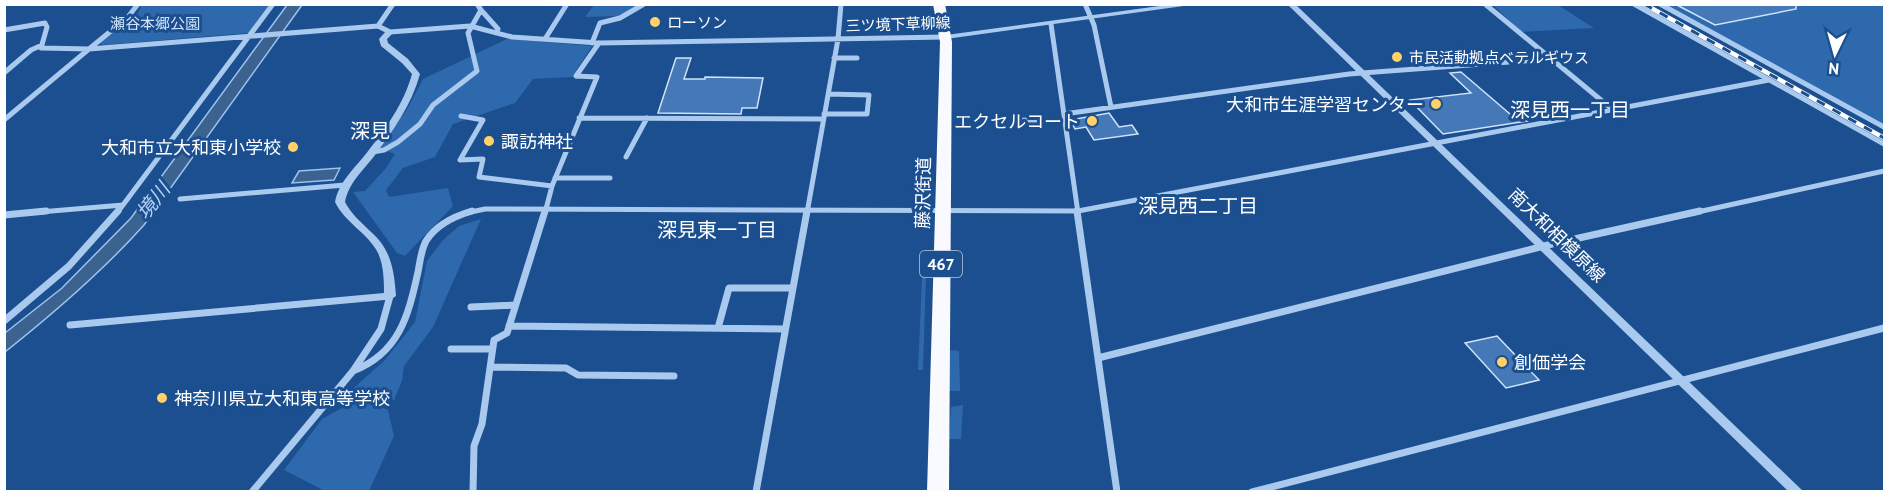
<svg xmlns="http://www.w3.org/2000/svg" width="1889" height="496" font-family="'PT Sans','Noto Sans JP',sans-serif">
<rect width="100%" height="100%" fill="#1b4f8f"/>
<!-- green -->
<path fill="#2e69ad" d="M141 5H269L249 33 102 45 100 42C112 31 139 21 141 5Z
M594 5H639L618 16 585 17Z
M1493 5H1558L1594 28 1521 32Z
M1665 5H1884V124Z
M507 39 592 46 572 77 533 79 515 103 453 124 435 157 403 168 386 190 389 197 448 188 453 206 405 256 397 253 353 192 365 191 386 168 395 154 379 148 406 111 423 79Z
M481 219 433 327 404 366 402 381 394 400 369 395H346L385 360 415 322 427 261 443 240 459 226Z
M926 273 923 370H918L922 278 923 274Z
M949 350 959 351 960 391H947Z
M360 398 388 410 394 436 369 491H325L284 470 322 419Z
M963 405 961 439H949L951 407Z"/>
<!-- water -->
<path fill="#3c6290" stroke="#9cc4f0" stroke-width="1.5" d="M287 5H302L144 225C102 272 54 313 5 352V333L62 288 131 218Z
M340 168 334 180 292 183 299 171Z"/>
<!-- building -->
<path fill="#4478b7" stroke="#cfe3fa" stroke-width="1.5" d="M1675 4H1796V9L1715 25Z
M676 58H691L684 79H705V77L763 78 757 108H742L741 114 658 113Z
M1461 72 1510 114 1517 113 1527 121 1443 134 1410 100 1471 93 1450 73Z
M1109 113 1119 127 1132 125 1138 134 1094 140 1086 127 1075 129 1070 120Z
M1497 336 1539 380 1506 388 1465 343Z"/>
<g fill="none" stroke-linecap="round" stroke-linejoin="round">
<!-- minor-far1 -->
<path stroke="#a9c9ee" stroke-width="5" d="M138 4 128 17 89 49 378 26 390 32 470 26 512 37 599 43 945 37
M1085 4 1094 25 1111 107
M1485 4 1613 110
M1634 4 1884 144
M1660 4 1884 127
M481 10 498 29 496 33
M1051 24 1078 213
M378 26 393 4
M4 30 45 23 47 27 41 48 89 49
M545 39 567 4
M592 43 600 23 620 18 644 4
M834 58H857
M4 73 31 50 42 45
M576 76 599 43
M824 114H867L869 95 828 94
M1064 114 1349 74 1551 59
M461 116 483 120 460 160 483 159 479 177 552 186
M579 118 823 119
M4 120 89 49
M1013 120 1065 121
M373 152 384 150 398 142 420 124 433 105 477 71 468 33 481 10 477 4
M626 157 647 118
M555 178H610
M180 199 345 185
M28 213 123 205
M117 213 273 4
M466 213 485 209 1078 211 1769 80
M545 213 552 186 597 77 576 76
M807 213 838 39 841 4
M1693 213 1884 171"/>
<!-- minor -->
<path stroke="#a9c9ee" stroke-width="7" d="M1077 211 1117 492
M4 215 46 211
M471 307 515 305
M4 321 69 266 118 211
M70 325 390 296 381 329 353 371 252 492
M509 326 785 329
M718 328 729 288H793
M451 349H492
M1098 358 1552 244 1700 211
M491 367 566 368 578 375 674 376
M353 371C399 353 408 317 418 272 420 262 421 250 426 241 436 225 455 216 472 211
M473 492 474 446 482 424 494 340 507 333 545 211
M756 492 807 211
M1252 492 1884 328"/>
<!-- tertiary -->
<path fill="#a9c9ee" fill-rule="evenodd" d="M1174 4H1198L946 39 942 37 946 35Z
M1287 4H1295L1804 492H1789Z
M387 30H390L394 32 387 39 388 43 408 59 420 74C412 104 393 131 375 155 363 171 349 182 345 202 351 214 361 222 370 231 391 249 394 269 396 296L390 300 384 296C384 282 384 266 378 253 368 233 345 223 335 202 339 182 353 170 365 155 384 131 404 104 412 74L402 63 381 46 379 39Z"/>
<!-- trunk -->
<path fill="#f8faff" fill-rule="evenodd" d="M933 4H945L952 42 949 492H927L940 42Z"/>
<!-- rail casing -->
<g stroke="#fff" stroke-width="4.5">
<path id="rail" d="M1644 4 1884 138"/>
</g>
<!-- rail -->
<use href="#rail" stroke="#1b4f8f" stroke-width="3" stroke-dasharray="9" stroke-linecap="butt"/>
</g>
<!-- markers -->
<g fill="#ffd166" stroke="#1b4f8f" stroke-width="2">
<circle cx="655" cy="22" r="6"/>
<circle cx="1397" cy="57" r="6"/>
<circle cx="1436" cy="104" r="6"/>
<circle cx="1092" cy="121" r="6"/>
<circle cx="489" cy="141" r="6"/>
<circle cx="293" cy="147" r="6"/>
<circle cx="1502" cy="362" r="6"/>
<circle cx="162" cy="398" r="6"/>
</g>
<g text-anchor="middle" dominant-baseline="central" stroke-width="6" stroke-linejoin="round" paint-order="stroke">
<!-- far-poi labels -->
<g font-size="15" fill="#fff" stroke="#1b4f8f" text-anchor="start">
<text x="667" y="22">ローソン</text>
<text x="1409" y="57">市民活動拠点ベテルギウス</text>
</g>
<!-- far-park labels -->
<g font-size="15" fill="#cfe3fa" stroke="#1b4f8f">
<text x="155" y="23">瀬谷本郷公園</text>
</g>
<!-- far-street labels -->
<g font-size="15" fill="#fff" stroke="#1b4f8f">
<text transform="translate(898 24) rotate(-2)">三ツ境下草柳線</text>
</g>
<!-- shield labels -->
<rect fill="#1b4f8f" stroke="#bbcadd" stroke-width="1.5" x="920" y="251" width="42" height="26" rx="4.5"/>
<g font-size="16" font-weight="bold" fill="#fff">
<text x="941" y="264">467</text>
</g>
<!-- poi labels -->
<g font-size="18" fill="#fff" stroke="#1b4f8f" text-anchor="end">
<text x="1424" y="104">大和市生涯学習センター</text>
<text x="1080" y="121">エクセルコート</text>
<text x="501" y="141" text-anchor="start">諏訪神社</text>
<text x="281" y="147">大和市立大和東小学校</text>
<text x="1514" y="362" text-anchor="start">創価学会</text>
<text x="174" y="398" text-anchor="start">神奈川県立大和東高等学校</text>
</g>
<!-- street labels -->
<g font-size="18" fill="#fff" stroke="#1b4f8f">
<text transform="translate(923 193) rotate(-89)">藤沢街道</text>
<text transform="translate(1557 235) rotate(44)">南大和相模原線</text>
</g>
<!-- neighbourhood labels -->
<g font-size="20" fill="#fff" stroke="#1b4f8f">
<text x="1570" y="110">深見西一丁目</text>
<text x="370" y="131">深見</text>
<text x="1198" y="206">深見西二丁目</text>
<text x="717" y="230">深見東一丁目</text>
</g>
<!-- water labels -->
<g font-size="20" font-style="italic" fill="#b5d3f5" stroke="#1b4f8f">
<text transform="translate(153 201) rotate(-52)">境川</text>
</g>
</g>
<!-- border -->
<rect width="1889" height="496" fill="none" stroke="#ffffff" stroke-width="12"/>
<!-- north arrow -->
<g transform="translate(1835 54) rotate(185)" stroke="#1b4f8f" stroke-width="4.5" paint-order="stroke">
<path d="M0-4.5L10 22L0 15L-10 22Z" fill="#ffffff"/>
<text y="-9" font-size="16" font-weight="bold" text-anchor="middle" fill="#ffffff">N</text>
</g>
</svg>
